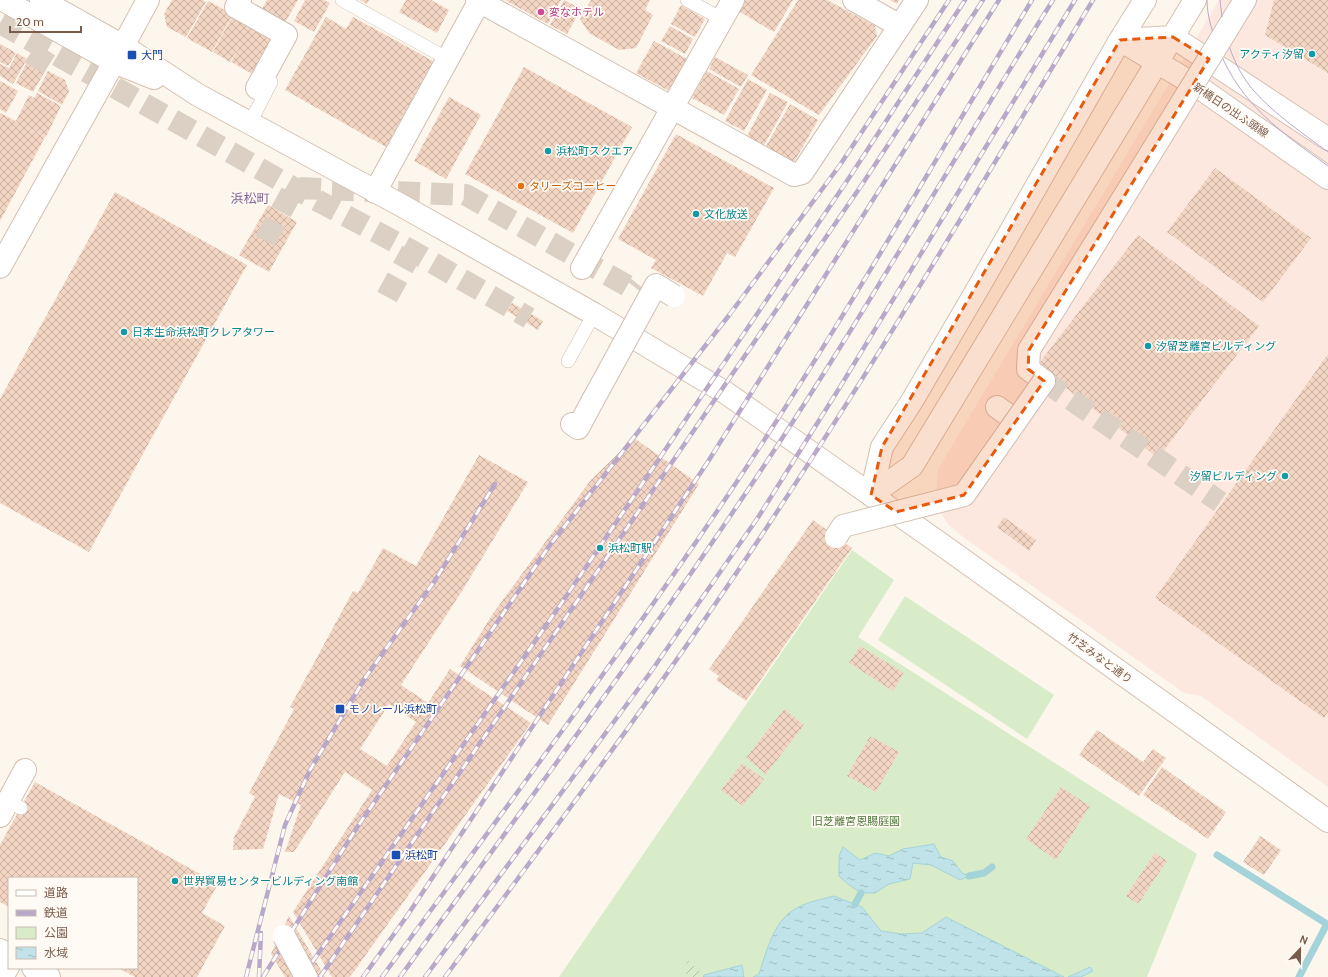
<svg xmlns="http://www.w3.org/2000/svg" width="1328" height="977" font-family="Cabin,'Noto Sans JP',sans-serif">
<defs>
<pattern id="garden-furrows" width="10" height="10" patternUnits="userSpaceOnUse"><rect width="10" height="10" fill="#d8ecc9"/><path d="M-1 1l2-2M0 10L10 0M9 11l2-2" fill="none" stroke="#b4c2a5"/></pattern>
<pattern id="water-ripples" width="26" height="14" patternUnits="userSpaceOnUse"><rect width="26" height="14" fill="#bfe3e8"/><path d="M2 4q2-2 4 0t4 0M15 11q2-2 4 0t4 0" fill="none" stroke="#a0bbbe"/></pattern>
<pattern id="building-cross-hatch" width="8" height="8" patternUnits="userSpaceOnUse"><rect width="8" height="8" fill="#f3d5c3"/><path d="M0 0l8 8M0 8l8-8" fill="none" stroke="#cab0a1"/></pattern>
</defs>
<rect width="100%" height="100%" fill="#fdf6ec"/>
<!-- commercial -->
<path fill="#fde8e0" d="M1219 0H1328V787L1201 696 1184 693 963 537 948 524 942 515 936 495 938 470 944 459Z"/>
<!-- park -->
<path fill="#d8ecc9" d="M852 550 894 580 858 637 1197 854 1147 977H559Z
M905 596 1054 695 1027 739 878 640Z"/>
<!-- garden -->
<path fill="url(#garden-furrows)" d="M687 959 704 975V977H686Z"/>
<!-- water -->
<path fill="url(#water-ripples)" stroke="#a5d3da" d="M934 844 941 857 953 861 962 873 969 876 960 880 931 865 913 863 910 879 889 884 875 893H861L849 885 839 876V856L843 847 860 860 875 853 889 856 903 849Z
M834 896 862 907 881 931 901 934 922 933 946 917 1064 977H753L759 974C764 958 772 930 784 918 796 904 818 900 834 896Z
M742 965 744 977H704V975Z
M1090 967 1093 971 1081 977H1068Z"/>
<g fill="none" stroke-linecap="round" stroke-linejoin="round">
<!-- stream -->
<path stroke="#a5d3da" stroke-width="7" d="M1217 855 1327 924 1299 977
M969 876 984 873 992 867
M855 904 861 893"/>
</g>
<!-- building -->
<path fill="url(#building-cross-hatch)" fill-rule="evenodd" d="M172 0H203L206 2 186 37 167 27 164 14Z
M267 0H298L283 26 260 13Z
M305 0H324L330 3 314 32 294 21Z
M360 0H369L367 4Z
M406 0H431L449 10 437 33 399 12Z
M505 0H561L548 24Z
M564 0 581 9 567 34 550 25Z
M591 0H650L645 10 653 15 636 48 619 50 589 33 580 19Z
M744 0H793L774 32 738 11Z
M798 0H827L875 26 877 36 819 115 751 75Z
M890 0H899L897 4Z
M1274 0H1328V73L1265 35Z
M208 1 233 14 212 52 187 38Z
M681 5 705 19 695 37 671 24Z
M233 15 277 39 256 76 231 62 241 43 230 62 213 52Z
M326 17 346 29 353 17 433 61 386 147 285 90Z
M670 26 693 39 685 54 661 41Z
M654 41 687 59 669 91 636 73Z
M0 44 16 53 8 66 0 62Z
M17 53 27 59 13 84 0 76V64L9 68Z
M715 57 748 75 741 87 709 69Z
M28 60 46 70 33 92 16 83Z
M524 67 632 127 573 233 465 174Z
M48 71 65 80 69 91 62 105 38 91Z
M707 71 739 89 724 115 692 98Z
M748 79 767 90 744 131 725 121Z
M0 81 18 91 6 113 0 109Z
M37 93 61 106 46 137 24 126 45 137 0 221V113L16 121 29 95 34 98Z
M770 93 788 102 763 147 746 138Z
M449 97 481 115 446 179 414 161Z
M790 104 818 120 793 164 765 148Z
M676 134 774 188 735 257 727 253 703 296 651 268 656 260 618 239Z
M1215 168 1311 238 1263 302 1167 232Z
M115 192 247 265 89 552 0 503V399Z
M268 205 297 222 269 272 239 255Z
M1138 235 1259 326 1158 458 1037 366Z
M512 303 543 321 538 330 507 311Z
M1328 354V712L1324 718 1155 598Z
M634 438 699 484 548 725 460 666 494 612 590 481Z
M479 455 528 482 462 591 401 685 428 703 450 669 531 723 350 977H332L293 912 372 790 345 772 294 852H285L301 805 279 794 263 849 233 850 234 837 255 797 249 793 294 709 290 707 353 591 358 593 383 548 416 566ZM389 704 416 722 387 766 360 749Z
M1004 517 1036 540 1029 551 997 527Z
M813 520 852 548 746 701 716 680 719 676 709 669Z
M860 646 904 673 893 691 849 663Z
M784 709 804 725 766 774 746 758Z
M1097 730 1143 762 1153 749 1166 758 1139 796 1079 755Z
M870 736 899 752 876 792 847 776Z
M742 763 764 779 743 806 721 790Z
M1162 767 1226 812 1208 839 1143 795Z
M35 782 218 884 202 913 225 926 197 977H135L118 968H137V878H9V907L0 902V845Z
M1061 787 1090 806 1056 860 1026 839Z
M1260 836 1281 850 1264 875 1243 862Z
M1155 853 1167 861 1138 904 1126 896Z
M289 916 325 977H285L271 954Z"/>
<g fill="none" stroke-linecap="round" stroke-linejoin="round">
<!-- street-tunnel -->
<path stroke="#dcd0c4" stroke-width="22" stroke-dasharray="22 11" stroke-linecap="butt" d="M0 23 294 188 412 251 529 318
M34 68 46 49
M299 188 466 195 635 290 639 285
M265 241 294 188
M387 297 412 251
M1044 381 1220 502"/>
<!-- lane casing -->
<g stroke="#d1beb0" stroke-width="14">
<path id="lane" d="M342 0 448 59
M687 0 722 19
M250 123 271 82
M568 361 594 314
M8 801 21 808"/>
</g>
<!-- street casing -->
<g stroke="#d1beb0" stroke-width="24">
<path id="street" d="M240 0 236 7 286 35 257 88
M477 0 794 175 802 173 917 0
M854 0 900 26
M1229 26 1245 0
M375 192 480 0
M0 267 114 62
M582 268 733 0
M1044 381 1028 369 1029 350 1109 221
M997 407 1015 420
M572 424 578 428 593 400
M0 950 9 955
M33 968 49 977
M2 977 9 965"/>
</g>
<!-- secondary casing -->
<g stroke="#d6c0b0" stroke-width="24">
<path id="secondary" d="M3 0 114 62 154 78
M41 0 123 46 198 95 399 204 594 314 726 393 938 542 1328 821
M1145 0 1120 40 1200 88 1328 178
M123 46 148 0
M871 495 882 447 912 401 981 283 1120 40 1173 37 1328 139
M871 495 912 466 1195 0
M0 816 25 770"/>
</g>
<!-- lane -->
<use href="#lane" stroke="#fff" stroke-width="13"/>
<!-- street -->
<use href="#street" stroke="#fff" stroke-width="22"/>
<!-- secondary -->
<use href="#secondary" stroke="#fff" stroke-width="22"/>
<!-- tram -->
<path stroke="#b9a8c9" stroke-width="1" d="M1207 0C1207 17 1213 34 1219 50 1242 106 1281 132 1328 166
M1220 0C1223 32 1232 66 1254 91 1273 113 1305 135 1328 152"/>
<!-- rail casing -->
<g stroke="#b9a8c9" stroke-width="4.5">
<path id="rail" d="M246 977 285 825 310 770 365 678 434 582 495 484
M259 977 261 933
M263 977 356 829 550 545 730 314 840 165 949 0
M302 977 563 601 851 175 965 0
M320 977 863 183 983 0
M363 977 407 916 709 460 999 0
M382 977C498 818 616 661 726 498 835 336 931 166 1032 0
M400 977C514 821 629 666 737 506 849 342 947 168 1053 0
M425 977 650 673 759 516 840 387 1075 0
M445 977C556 827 668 678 771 521 883 351 987 175 1093 0"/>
</g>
<!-- rail -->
<use href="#rail" stroke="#fffaf3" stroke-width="3" stroke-dasharray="9" stroke-linecap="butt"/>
<!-- street-bridge casing -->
<g stroke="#d1beb0" stroke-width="24" stroke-linecap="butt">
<path id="street-bridge" d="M1109 221 1229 26
M593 400 656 285 674 296
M836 537 843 526 964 495 1044 381
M284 936 306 977"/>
</g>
<!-- street-bridge -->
<use href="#street-bridge" stroke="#fff" stroke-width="22"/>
</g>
<!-- marked area -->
<path fill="#e8590c" fill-opacity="0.2" stroke="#e8590c" stroke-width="3" stroke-dasharray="8 5" stroke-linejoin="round" d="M1173 37 1209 59 1029 350 1028 369 1044 381 964 495 896 512 871 495 882 447 1120 40Z"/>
<!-- markers -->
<circle fill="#d1479c" stroke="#fffaf3" stroke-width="1.5" cx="541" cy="12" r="4"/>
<g fill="#0f9aa8" stroke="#fffaf3" stroke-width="1.5">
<circle cx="1312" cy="54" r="4"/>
<circle cx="548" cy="151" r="4"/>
<circle cx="696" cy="214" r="4"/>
<circle cx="124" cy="332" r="4"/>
<circle cx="1148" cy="346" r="4"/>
<circle cx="1285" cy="476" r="4"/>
<circle cx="600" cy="548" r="4"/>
<circle cx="175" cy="881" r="4"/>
</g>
<g fill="#1a4fb4" stroke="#fffaf3" stroke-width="1.5">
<rect x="127" y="50" width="10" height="10" rx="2"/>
<rect x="335" y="704" width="10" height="10" rx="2"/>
<rect x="391" y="850" width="10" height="10" rx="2"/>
</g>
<circle fill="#e8710a" stroke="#fffaf3" stroke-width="1.5" cx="521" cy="186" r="4"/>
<g text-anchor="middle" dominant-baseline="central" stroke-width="3.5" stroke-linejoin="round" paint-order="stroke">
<!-- hotel labels -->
<g font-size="11" fill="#b23c85" stroke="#fffaf3" text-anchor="start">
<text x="549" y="12">変なホテル</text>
</g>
<!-- culture labels -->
<g font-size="11" fill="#0d838f" stroke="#fffaf3" text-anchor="start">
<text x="1304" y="54" text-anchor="end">アクティ汐留</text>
<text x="556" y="151">浜松町スクエア</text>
<text x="704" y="214">文化放送</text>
<text x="132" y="332">日本生命浜松町クレアタワー</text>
<text x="1156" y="346">汐留芝離宮ビルディング</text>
<text x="1277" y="476" text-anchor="end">汐留ビルディング</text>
<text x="608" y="548">浜松町駅</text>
<text x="183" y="881">世界貿易センタービルディング南館</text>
</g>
<!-- transit labels -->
<g font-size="11" fill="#164399" stroke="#fffaf3" text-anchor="start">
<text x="141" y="55">大門</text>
<text x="349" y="709">モノレール浜松町</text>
<text x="405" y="855">浜松町</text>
</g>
<!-- street labels -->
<g font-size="11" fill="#7a5c4d" stroke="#fffaf3">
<text transform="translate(1231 110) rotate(34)">新橋日の出ふ頭線</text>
<text transform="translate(1100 658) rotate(36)">竹芝みなと通り</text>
</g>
<!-- food labels -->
<g font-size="11" fill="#c56008" stroke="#fffaf3" text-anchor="start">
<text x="529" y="186">タリーズコーヒー</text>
</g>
<!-- park labels -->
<g font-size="11" fill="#537a41" stroke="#fffaf3">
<text x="856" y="821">旧芝離宮恩賜庭園</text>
</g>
<!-- quarter labels -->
<g font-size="13" fill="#846695" stroke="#fffaf3">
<text x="250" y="198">浜松町</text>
</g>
</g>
<!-- legend -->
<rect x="8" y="877" width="130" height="92" fill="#fffaf3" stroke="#cabbb1"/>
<rect x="16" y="890" width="20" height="6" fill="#ffffff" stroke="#cabbb1"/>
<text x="44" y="897" font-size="12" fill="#7a5c4d">道路</text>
<rect x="16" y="910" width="20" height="6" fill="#b9a8c9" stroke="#cabbb1"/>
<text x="44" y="917" font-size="12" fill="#7a5c4d">鉄道</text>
<rect x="16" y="927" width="20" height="12" fill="#d8ecc9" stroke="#cabbb1"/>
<text x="44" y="937" font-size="12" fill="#7a5c4d">公園</text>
<rect x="16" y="947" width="20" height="12" fill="url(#water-ripples)" stroke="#cabbb1"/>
<text x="44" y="957" font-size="12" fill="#7a5c4d">水域</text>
<!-- north arrow -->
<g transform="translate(1300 949) rotate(22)" stroke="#fffaf3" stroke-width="3" paint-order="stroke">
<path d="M0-3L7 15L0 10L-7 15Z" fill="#7a5c4d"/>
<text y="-6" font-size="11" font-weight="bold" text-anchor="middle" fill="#7a5c4d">N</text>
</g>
<!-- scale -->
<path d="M10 26v6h71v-6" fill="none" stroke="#7a5c4d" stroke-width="2"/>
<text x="16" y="26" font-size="12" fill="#7a5c4d" stroke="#fffaf3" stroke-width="3" paint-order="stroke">20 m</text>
</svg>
